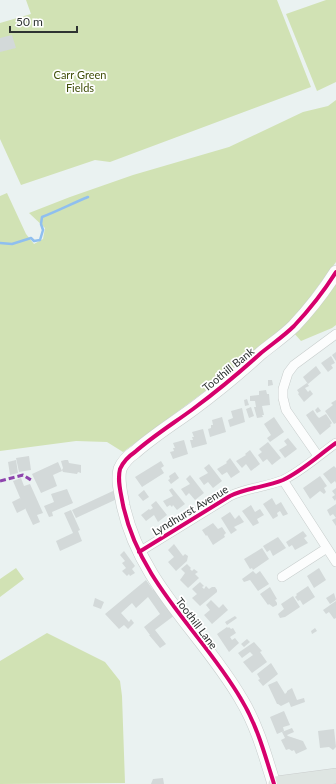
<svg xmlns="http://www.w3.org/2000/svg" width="336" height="784" font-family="Lato,sans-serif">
<rect width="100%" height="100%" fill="#eaf2f1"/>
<!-- green -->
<path fill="#d1e2b4" d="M26 0H277L311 87 110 162 95 160 21 185 0 139V23L31 14Z
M326 0H336V82L317 91 286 14Z
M336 100V262L290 324 224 377 123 452 107 442 76 441 0 451V196L7 193 26 234 34 244 43 239 45 228 29 213 70 197 133 175 229 147 303 112 328 106Z
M336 281V325L332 328 301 341 293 332Z
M16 568 24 579 0 597V579Z
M47 633 105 662 120 681 122 696 125 783 0 784V661Z"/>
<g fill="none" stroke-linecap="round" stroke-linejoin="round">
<!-- stream -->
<path stroke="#8fbfef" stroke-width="2.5" d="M0 243 12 244 31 238 34 241 40 240 43 230 41 224 42 217C58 211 73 203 88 197"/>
</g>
<!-- building -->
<path fill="#d3d9d9" d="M12 35 16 48 0 52V38Z
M336 352V361L332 355Z
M331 356 335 363 331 365 333 368 328 372 321 363Z
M316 366 321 373 308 384 303 377Z
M268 380H272L273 385 268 386Z
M307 383 309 386 305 388 308 392 310 390 313 394 304 402 298 394 299 393 297 390Z
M266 390 267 394H269L270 405 262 406 264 415H262L263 417 257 418 254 407H256L255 401H250V396L259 395V391Z
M247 399 249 405 245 406 244 400Z
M336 400V423L334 424 325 411 333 405 331 403Z
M251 407 254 416 249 418 246 409Z
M318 407 321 411 317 413 315 410Z
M242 408 245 422 230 427 228 420 233 418 231 411Z
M313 410 317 416 310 421 306 415Z
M326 414 332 423 330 425 331 426 320 435 310 421 317 416 319 418Z
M222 417 226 432 210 437 208 429 211 428V425H213L212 420Z
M274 417 284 432 270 442 267 438 271 435 264 424Z
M203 429 207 444 192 448 190 440H193L192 437H194L192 432Z
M288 438 297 449 285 458 279 450 287 445 284 441Z
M184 440 188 454 173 459 170 452 174 451 173 448H175L173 443Z
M268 442 281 458 272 465 267 459 263 462 258 455 262 452 259 449Z
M250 450 260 464 251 471 246 464 242 468 236 461 246 455 245 454Z
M29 456 31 470 19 472 16 458Z
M230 458 240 472 231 478 227 472 222 475 217 469 227 463 226 462Z
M16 460 18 473 10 475 8 462Z
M65 460H68L69 463 81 465V473L78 472 77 474 63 472 62 470 63 468 61 461Z
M161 461 164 466 161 468 164 473 142 487 135 477Z
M58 462 62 471 53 475 57 486 41 493 32 474Z
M209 464 222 481 213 488 208 482 204 485 199 478 208 473 204 468Z
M334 466 336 468V483L335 481 331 484 323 474Z
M175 472 179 478 171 484 168 480 170 479 169 476Z
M190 475 204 493 195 500 189 493 186 496 181 489 190 484 186 479Z
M320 476 327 486 324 488 326 492 324 494 320 491 310 499 303 488Z
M21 478 24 486 30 484 43 513 37 515 40 522 33 525 25 508V509L17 513 12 502 20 498 21 500 13 481Z
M172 488 185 504 177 510 173 505 172 507 170 505 167 507 163 501 173 496 169 490Z
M336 488V499L335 501 332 497 335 495 332 491Z
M67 489 73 503 52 512 53 516 49 517 44 506 54 502 51 494Z
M115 490 117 499 76 518 72 510Z
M144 490 149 497 143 501 138 495Z
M272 498 276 505 281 502 288 514 283 516 280 511 277 513 278 516 273 519 263 504Z
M156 501 167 515 158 522 154 515 146 521 141 515 149 509 150 510 153 508 151 505Z
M336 504V526L332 520 336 518 333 514 330 516 327 510Z
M251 505 255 512 260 509 264 515 257 519 259 523 253 526 242 511Z
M71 510 80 530 78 531 82 541 60 551 56 541 73 533 64 513Z
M230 512 235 519 239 515 244 522 234 527 237 530 231 534 221 518Z
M213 523 218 529 222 527 226 533 224 535 225 537 213 545 207 535 206 536 202 530Z
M303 531 307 536 304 538 308 543 295 550 292 545 289 547 286 542Z
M278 537 286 548 273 556 270 550 267 552 263 546Z
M174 544 183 556 185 554 188 556 187 561 176 571 168 562 174 557 168 550Z
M262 548 269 559 253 570 252 568 250 569 244 559Z
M124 551 135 566 132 569 135 573 130 576 129 574 127 576 122 571 126 568 122 563 125 561 120 555Z
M187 564 191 568 190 569 192 571 194 569 198 572 195 574 199 578 188 588 180 580 185 573 181 569Z
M319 568 326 580 314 588 307 576Z
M253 571 256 574 260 571 269 584 258 591 250 580 244 582 242 579Z
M146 580 153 590 154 588 175 615 155 630 166 644 160 648 149 635H150L144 627 160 614 148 597 136 608 132 603 121 613 129 622 131 619 134 623 128 629 124 625 119 629 105 614Z
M200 582 204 586 202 587 204 589 206 586 209 589 212 587H215L217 590V592L200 606 192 598 197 594 192 589Z
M308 586 315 597 303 605 300 600 298 601 295 597 297 595 296 594Z
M270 587 277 599 275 600 277 603V605L273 607 269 604 268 605 260 594Z
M334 593 336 600 330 604 326 598Z
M293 596 300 607 285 617 280 618 278 614 284 609 281 604Z
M95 598 104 602 101 609 93 606Z
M211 600 219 608 223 604 228 610 212 624 204 615 210 610 206 605Z
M336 601V618L334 619 329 612 326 614 323 610Z
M235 616 237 618 227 625 225 622Z
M227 627 228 628 229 627 231 629 233 628 236 633 230 637 232 640 235 638 239 643 229 652 217 634Z
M315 628 317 631 312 634 311 631Z
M247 639 250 642 244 647 241 644Z
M254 642 262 651 260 652 267 662 252 673 243 662 253 655 250 652 242 658 238 653Z
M271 663 278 674 263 686 258 680 260 679 257 674Z
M277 681 285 694 287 692V691L292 688 297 700 304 698 305 702 291 707 289 702 281 706 278 704H277L268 685Z
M284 711 290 725 280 728 283 727 284 731 277 734 270 717Z
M292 728 294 732 287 735 288 736 303 741 307 749 296 754 294 750 292 751 289 749 286 750 281 740 285 738 282 732Z
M334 729 336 747 333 750 329 747 320 748 318 731Z
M163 778 164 784H151L153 779Z"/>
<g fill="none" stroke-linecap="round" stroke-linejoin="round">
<!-- street casing -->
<g stroke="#c7cdcc" stroke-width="10">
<path id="street" d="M318 456 286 410 283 398V389L288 373 294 365 336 334
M283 480 336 562
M139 552 230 496C246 488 266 487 283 480 302 471 319 455 336 443
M282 577 327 548"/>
</g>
<!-- secondary casing -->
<g stroke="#c7cdcc" stroke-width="14">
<path id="secondary" d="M274 784C265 755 257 725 241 699 202 632 140 584 123 505 121 493 117 481 120 469 123 462 129 456 135 452 153 436 174 423 193 409 216 392 239 373 261 353 272 344 284 336 294 326 309 310 324 291 336 272"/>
</g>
<!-- primary casing -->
<g stroke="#cacdcd" stroke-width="16">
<path id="primary" d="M276 784 336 776"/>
</g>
<!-- street -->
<use href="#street" stroke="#fcfdfd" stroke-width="9"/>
<!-- secondary -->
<use href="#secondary" stroke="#fcfdfd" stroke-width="13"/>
<!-- primary -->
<use href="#primary" stroke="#dee5e2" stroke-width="15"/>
<!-- quiet -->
<path stroke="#8e44ad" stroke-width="3" stroke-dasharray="6 3" stroke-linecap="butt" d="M0 481 23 475 31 480"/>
<!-- cycleway casing -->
<g stroke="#fff" stroke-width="6">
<path id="cycleway" d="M139 552 230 496C246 488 266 487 283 480 302 471 319 455 336 443
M274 784C265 755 257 725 241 699 202 632 140 584 123 505 121 493 117 481 120 469 123 462 129 456 135 452 153 436 174 423 193 409 216 392 239 373 261 353 272 344 284 336 294 326 309 310 324 291 336 272"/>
</g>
<!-- cycleway -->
<use href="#cycleway" stroke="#d6006c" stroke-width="4"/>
</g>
<g text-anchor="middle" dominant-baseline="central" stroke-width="3.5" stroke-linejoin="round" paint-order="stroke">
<!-- park labels -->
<g font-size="11" fill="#414f0a" stroke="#fff">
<text x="80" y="74">Carr Green<tspan x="80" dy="13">Fields</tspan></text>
</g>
<!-- street labels -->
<g font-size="11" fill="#2e3332" stroke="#fff">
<text transform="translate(228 369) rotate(-39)">Toothill Bank</text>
<text transform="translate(190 510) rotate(-31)">Lyndhurst Avenue</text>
<text transform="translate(197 623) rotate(53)">Toothill Lane</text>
</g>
</g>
<!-- scale -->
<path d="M10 26v6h67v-6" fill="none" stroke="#2e3332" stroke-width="2"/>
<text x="16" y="26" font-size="12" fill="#2e3332" stroke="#ffffff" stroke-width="3" paint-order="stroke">50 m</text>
</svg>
